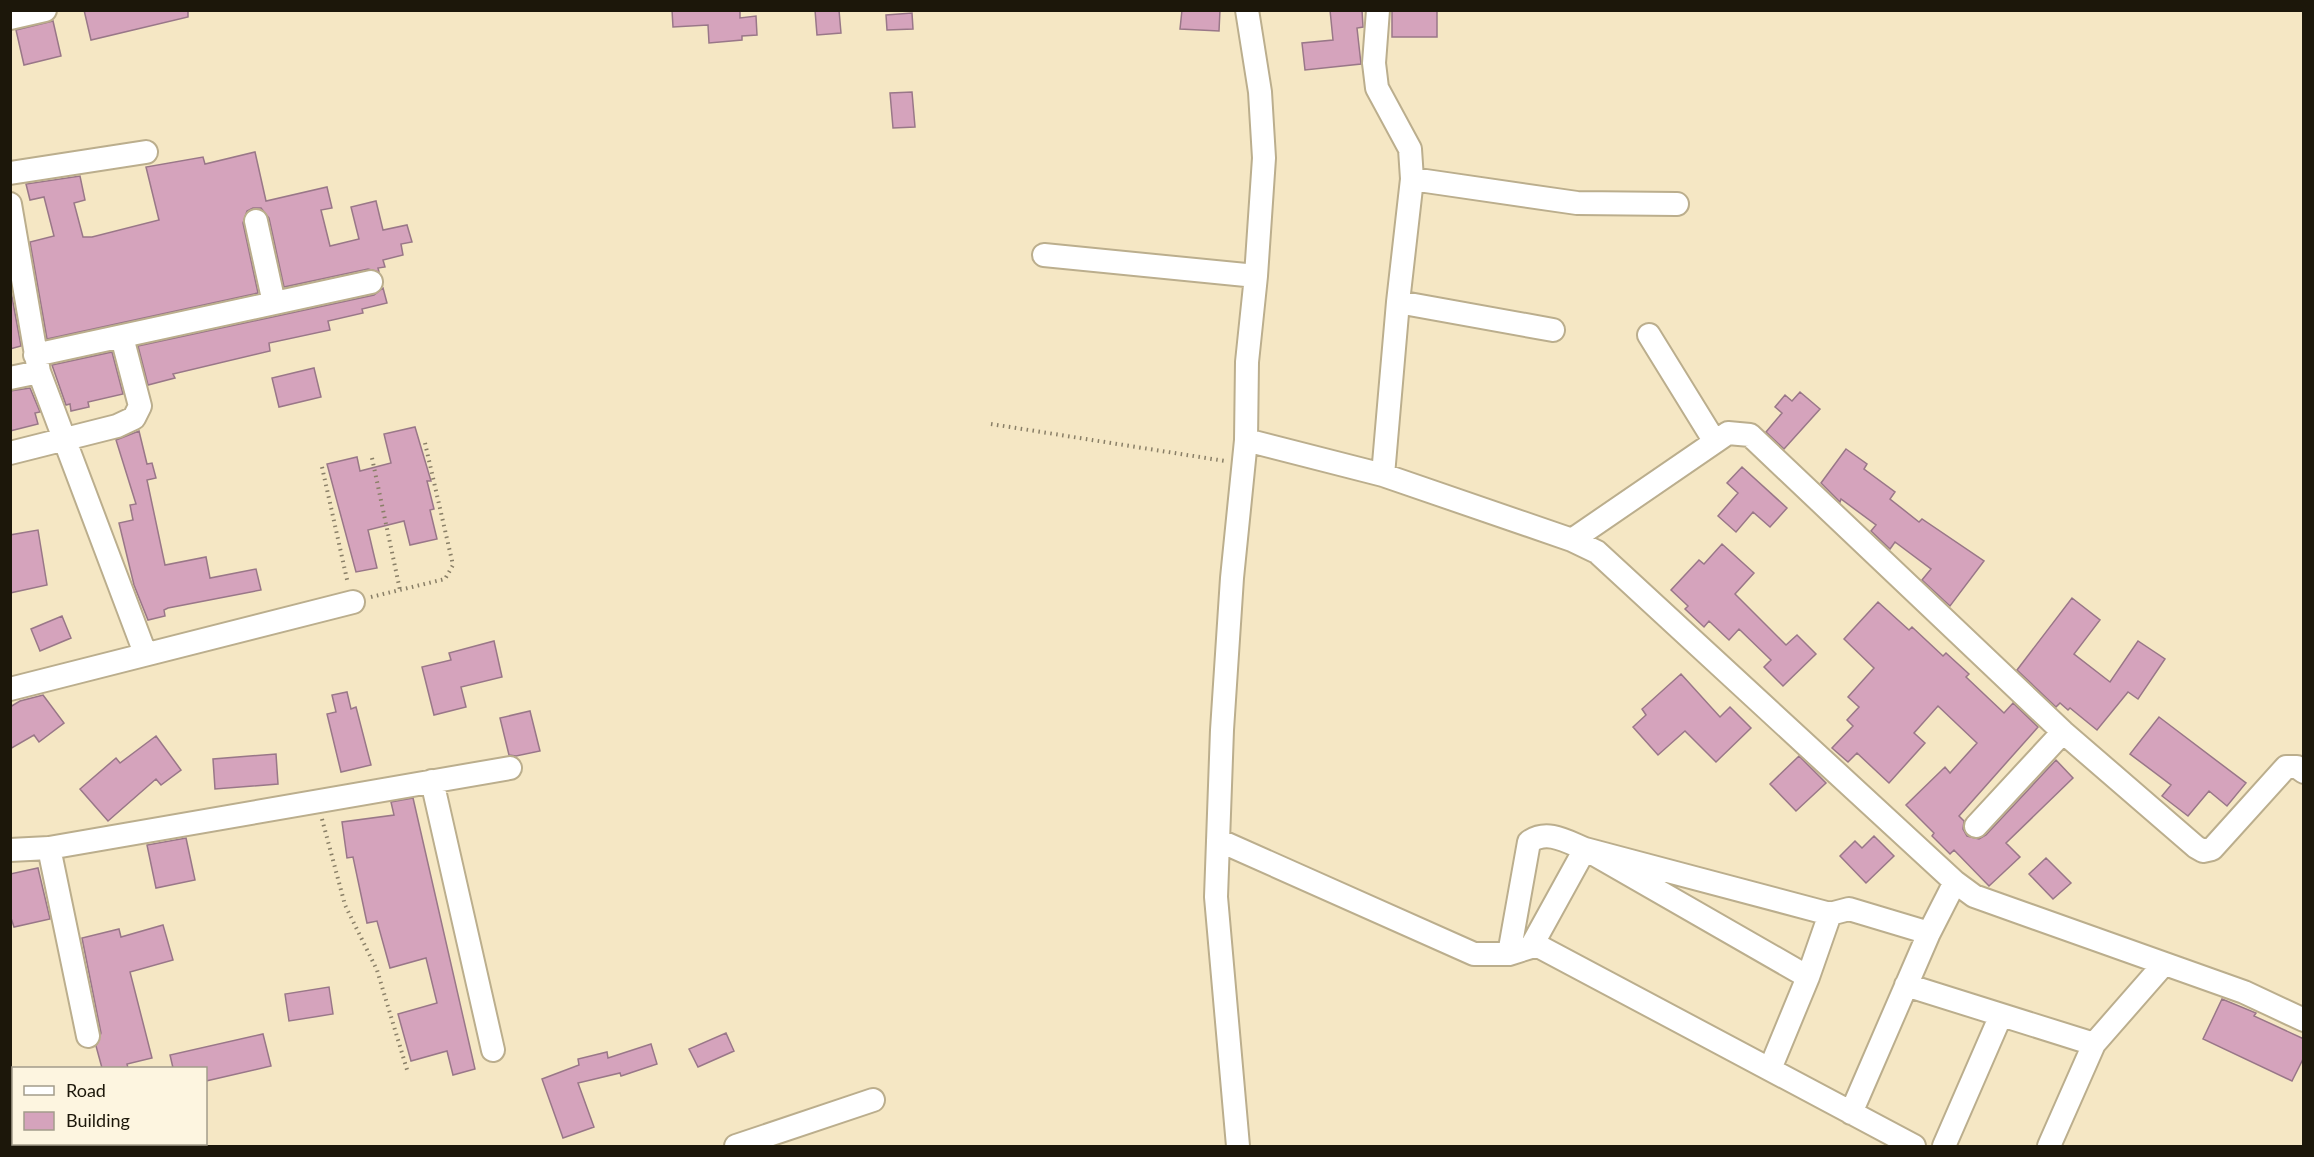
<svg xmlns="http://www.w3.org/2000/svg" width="2314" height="1157" font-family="Lato,sans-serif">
<rect width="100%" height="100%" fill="#f5e7c4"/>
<!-- building -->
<path fill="#d5a3bc" stroke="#978" stroke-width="1.5" d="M84 10H188V17L91 40Z
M672 10H740V18L756 16 757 35 742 36V40L709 43 708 25 673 27Z
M815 10H839L841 33 817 35Z
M1182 10H1220L1219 31 1180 29Z
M1330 10H1362L1363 27 1357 28 1361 64 1305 70 1302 43 1333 40Z
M1392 10H1437V37H1392Z
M912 13 913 29 887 30 886 15Z
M53 21 61 56 24 65 16 30Z
M912 92 915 127 893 128 890 93Z
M255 152 266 201 327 187 332 208 321 210 330 246 359 239 351 207 376 201 383 230 407 225 412 242 401 244 403 255 383 260 385 267 378 268 379 272 368 269 284 287 269 218 261 208H253L247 211 243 223 258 293 47 339 30 242 54 236 44 197 30 200 26 184 80 176 85 200 74 203 83 237H92L159 220 146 167 203 157 205 164Z
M10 286 21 346 10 349Z
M383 288 387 303 362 309 363 313 328 321 330 330 269 343 270 351 173 374 175 378 148 385 138 346 374 295Z
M112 352 123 394 88 402 89 407 71 411 70 404 66 405 52 365Z
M314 368 321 397 279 407 272 378Z
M30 388 40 412 35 413 38 424 10 431V391Z
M1800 392 1820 409 1784 449 1766 432 1782 413 1775 407 1785 395 1792 401Z
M415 427 431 481H427L434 509 430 510 437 539 410 545 404 521 368 530 377 568 356 572 327 464 357 457 360 471 391 463 384 434Z
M139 431 147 464 152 463 156 478 147 480 165 565 206 557 210 578 256 569 261 590 168 608 164 610 165 616 148 620 134 585 119 523 133 520 130 505 136 504 116 440Z
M1846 449 1867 464 1864 469 1895 492 1890 499 1919 522 1922 519 1984 561 1950 606 1922 580 1931 569 1895 542 1890 549 1871 531 1876 525 1841 499 1840 502 1821 483Z
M1742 467 1787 508 1770 527 1753 512 1736 532 1718 516 1738 493 1727 483Z
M38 530 47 585 10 593V535Z
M1722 544 1754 573 1735 594 1786 645 1797 635 1816 654 1783 686 1764 667 1771 660 1739 629 1729 640 1709 621 1704 627 1685 609 1688 606 1671 590 1699 560 1704 564Z
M2072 598 2100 620 2074 654 2110 682 2138 641 2165 659 2138 699 2128 692 2097 730 2070 708 2068 710 2060 703 2056 707 2017 670Z
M1878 602 1909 630 1912 627 1943 656 1946 653 1969 674 1966 677 2004 713 2013 703 2038 727 1959 816 1964 821 1963 829 1967 836 1979 839 1986 835 2056 760 2073 778 2006 843 2020 857 1989 886 1954 850 1950 854 1932 836 1934 833 1906 805 1945 767 1950 773 1977 743 1938 706 1914 733 1925 743 1889 783 1857 753 1848 762 1832 748 1853 726 1847 720 1859 707 1848 697 1874 668 1844 639Z
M62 616 71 638 40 651 31 629Z
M494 641 502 677 461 687 466 707 434 715 422 667 451 660 449 653Z
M1681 674 1720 717 1730 707 1751 728 1716 762 1685 731 1658 755 1633 727 1646 715 1642 709Z
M347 692 351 709 356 707 371 765 341 772 327 714 336 712 332 695Z
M43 695 64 723 39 742 34 735 10 749V707L20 701Z
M530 711 540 751 516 756 509 755 500 718Z
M2159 717 2246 783 2227 806 2209 791 2188 816 2162 796 2171 785 2130 754Z
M156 736 181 770 161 785 156 779 108 821 80 789 116 758 120 763Z
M276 754 278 784 215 789 213 759Z
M1799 756 1826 783 1796 811 1770 784Z
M413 798 475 1069 453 1075 447 1051 411 1061 398 1014 437 1003 426 958 390 968 377 921 367 923 353 857 347 858 342 822 394 815 391 802Z
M1874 836 1894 856 1866 883 1840 856 1855 841 1862 848Z
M186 838 195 880 156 888 147 845Z
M2046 858 2071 883 2053 899 2029 874Z
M38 868 50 919 14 927 10 915V874Z
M163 925 173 960 130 972 152 1058 127 1064 128 1068H102L96 1046 101 1033 82 938 119 929 121 937Z
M329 987 333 1014 289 1021 285 994Z
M2222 999 2256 1013 2254 1016 2304 1039V1057L2292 1081 2203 1039Z
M726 1033 734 1051 698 1067 689 1049Z
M263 1034 271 1066 206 1081V1068H173L170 1055Z
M651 1044 657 1064 621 1076 620 1073 578 1083 594 1127 563 1138 542 1079 579 1065 578 1059 607 1052 608 1058Z"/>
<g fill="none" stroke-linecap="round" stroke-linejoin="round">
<!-- street casing -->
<g stroke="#bbae8d" stroke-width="26">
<path id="street" d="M1378 10 1374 63 1377 88 1410 149 1412 179 1398 302 1383 475
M10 18 45 10
M10 173 146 152
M1412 179 1577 203 1677 204
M10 204 39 372 145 653
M256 221 274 303
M1044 255 1256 276
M1398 302 1553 330
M1649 335 1715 442
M35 355 371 282
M10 378 39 372
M1246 440 1383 475 1572 540 1597 552 1955 882 1974 896 2244 992 2304 1020
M10 453 117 426 134 418 140 406 122 337
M1572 540 1728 433 1750 435 2063 732 2196 847 2203 851 2212 849 2286 767H2297L2304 772
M10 689 353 602
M432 781 493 1050
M1976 826 2063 732
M1218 840 1474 954H1509L1531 947H1540L1914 1146
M49 848 88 1036
M10 850 49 848 510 768
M1531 947 1585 849 1808 977
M1509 954 1529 842C1547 829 1566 841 1585 849L1830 914 1849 909 1929 933
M1906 985 2094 1044
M1770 1069 1808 977 1830 914
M1851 1113 1929 933 1955 882
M736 1146 873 1100
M1238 1146 1216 897 1222 730 1232 578 1246 440 1247 362 1256 276 1264 158 1260 92 1247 10
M1944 1146 2001 1015
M2049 1146 2094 1044 2164 964"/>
</g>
<!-- path -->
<path stroke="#897f67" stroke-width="4" stroke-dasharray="1.5 4.5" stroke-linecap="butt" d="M991 424 1225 461
M372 458 400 590
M322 467 348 584
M371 597 445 579 453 565 425 443
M322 819 345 905 377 970 408 1073"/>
<!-- street -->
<use href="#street" stroke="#fff" stroke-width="22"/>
</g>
<!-- border -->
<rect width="2314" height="1157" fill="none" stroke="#1c170a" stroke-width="24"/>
<!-- legend -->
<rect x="12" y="1067" width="195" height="78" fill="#fdf5e0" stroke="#a39c8a" stroke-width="1.5"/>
<rect x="24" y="1086" width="30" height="9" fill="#ffffff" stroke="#a39c8a" stroke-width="1.5"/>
<text x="66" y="1097" font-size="18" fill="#1c170a">Road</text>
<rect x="24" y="1112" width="30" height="18" fill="#d5a3bc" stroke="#a39c8a" stroke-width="1.5"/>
<text x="66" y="1127" font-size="18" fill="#1c170a">Building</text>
</svg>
